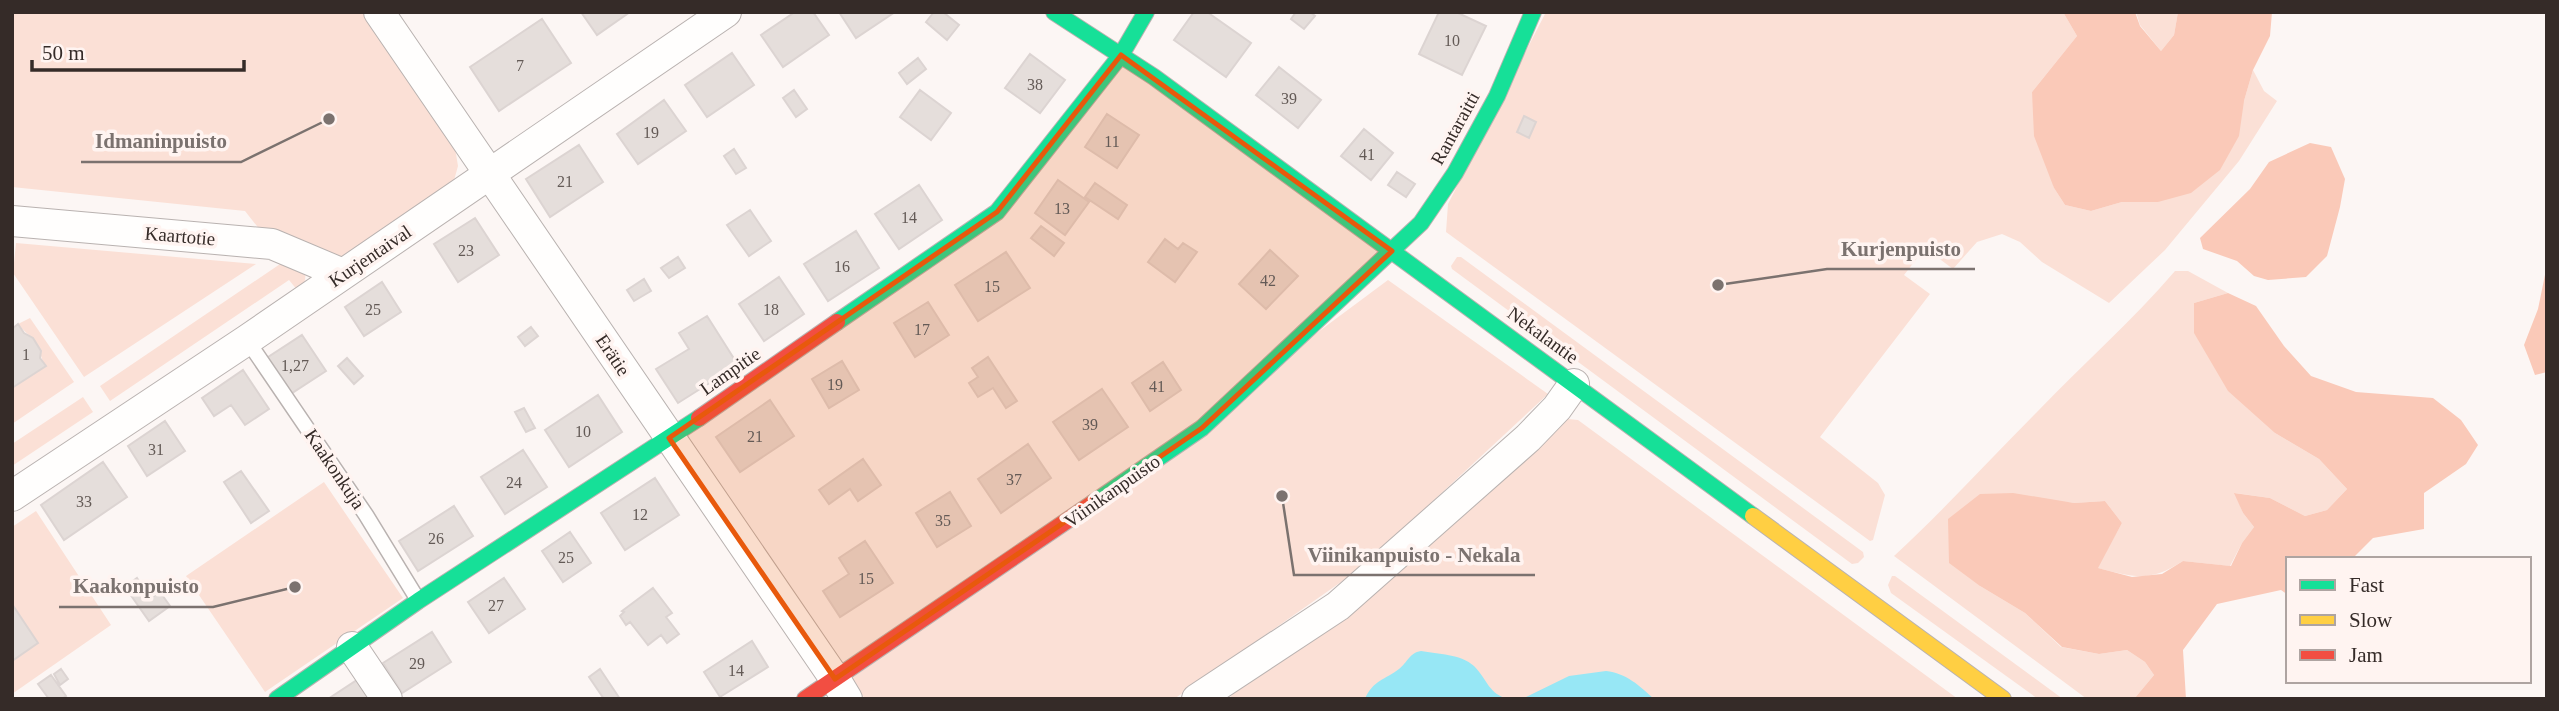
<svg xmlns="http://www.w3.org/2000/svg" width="2559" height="711" font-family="'Times New Roman',serif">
<rect width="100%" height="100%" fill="#fcf6f4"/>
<!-- green -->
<path fill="#fbe0d6" d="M12 12H364L455 148 458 166 453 184 342 260 264 235 245 211 12 187Z
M1546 12H2063L2077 36 2032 92 2054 188 2065 205 2091 211 2122 202H2158L2244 101 2253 70 2264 91 2277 101 2239 161 2165 250 2109 303 2042 262 2020 242 2002 234 1977 242 1953 269 1925 248 1904 275 1930 294 1820 437 1878 483 1885 495 1873 540 1870 541 1446 232 1448 204Z
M2136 12H2178L2174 35 2161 51 2140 25Z
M16 243 256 264 84 377 13 273Z
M1457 257H1461L1863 552 1864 557 1858 563 1852 564 1452 269 1451 266Z
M286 260 303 267C307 276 306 284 298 291L289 280 110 401 100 386Z
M2175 271H2188L2228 293 2194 303 2275 433 2319 459 2347 489 2327 510 2305 516 2270 498 2235 493 2243 513 2254 527 2242 543 2230 566 2183 561C2149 583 2135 577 2097 568L2122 523 2105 501 2074 503 2044 500 1980 586 2025 613 2061 647 2099 654 2127 650 2145 662 2154 675 2134 699H2087L1894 556C1944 510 1989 460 2037 412 2083 364 2132 321 2175 271Z
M1388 280 1548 394 1361 568 1174 699H865L851 679Z
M30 318 74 382 12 424V388L45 366C40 357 41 348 34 340 29 334 23 331 18 324Z
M83 397 93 412 12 466V444Z
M1568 419 1578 420 1958 699H1229L1235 691Z
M324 482 403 598 265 692 186 576Z
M36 511 111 625 12 694V661L38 643 12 604V527Z
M1892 576H1895L2063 699H2038L1891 593 1888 585Z"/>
<!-- forest -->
<path fill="#fac9b8" d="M2063 12H2135L2140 26 2161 51 2174 35 2178 12H2272L2270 36 2253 70 2244 101 2239 136 2220 170 2191 193 2158 202H2122L2091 211 2065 205 2054 188 2034 136 2032 92 2077 36Z
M2310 143 2331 147 2345 179 2340 207 2327 256 2306 277 2268 280 2254 276 2237 261 2203 249 2200 238 2250 189 2269 162Z
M2547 265V372L2535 375 2524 345 2538 309Z
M2228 293 2256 306 2284 346 2311 376 2356 392 2433 398 2461 420 2478 445 2466 464 2424 493V529L2373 538 2352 559H2288V595L2281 590 2217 604 2183 650 2186 699H2134L2154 675 2145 662 2127 650 2099 654 2062 647 2025 613 1980 586 1949 563 1948 519 1980 494 2013 493 2074 503 2105 501 2122 523 2098 568 2132 577 2162 574 2183 561 2231 566 2242 543 2254 527 2243 513 2234 493 2270 498 2305 516 2327 510 2347 489 2319 459 2275 433 2228 391 2194 333V303Z"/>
<!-- water -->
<path fill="#97e7f5" d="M1421 651C1438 654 1461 654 1474 666 1487 679 1489 695 1509 699H1365C1372 681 1386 679 1399 669 1408 662 1409 653 1421 651Z
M1606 671C1626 673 1640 686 1654 699H1522L1569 676Z"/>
<!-- building -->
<path fill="#e5dedb" stroke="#dcd4d2" stroke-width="2" d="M581 12H630L597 35Z
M795 12H813L829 35 783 67 761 35Z
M839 12H895L856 38Z
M934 12H943L959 25 947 40 926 22Z
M1194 12H1207L1251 43 1226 77 1174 40Z
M1296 12H1310L1315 16 1304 29 1291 19Z
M1439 12H1456L1486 26 1462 75 1419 54Z
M542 19 571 63 499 111 470 67Z
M732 53 754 85 707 117 685 85Z
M1030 54 1065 80 1040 113 1005 88Z
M918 58 926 69 907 84 899 73Z
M1279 67 1321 100 1298 128 1256 95Z
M794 90 807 109 796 117 783 98Z
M920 90 951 113 931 140 900 117Z
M664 100 686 131 638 164 617 134Z
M1107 114 1139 135 1117 168 1085 147Z
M1524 116 1536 122 1529 138 1517 132Z
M1364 129 1393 153 1371 180 1341 156Z
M579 145 603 182 550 217 526 179Z
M734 149 746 168 736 174 724 156Z
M1397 172 1415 184 1406 197 1388 185Z
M1058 180 1089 202 1065 235 1035 213Z
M1095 183 1127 205 1118 219 1085 197Z
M919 185 942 220 899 249 875 214Z
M750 210 771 241 749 256 727 225Z
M475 218 499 255 458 282 434 244Z
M1041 226 1064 243 1054 256 1031 238Z
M856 231 879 268 828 301 804 264Z
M1165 239 1178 249 1183 243 1197 252 1175 282 1148 262Z
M1270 250 1298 276 1266 309 1239 284Z
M1006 252 1030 288 978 321 955 285Z
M678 257 685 268 669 278 661 268Z
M779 277 804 314 764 341 739 304Z
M644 279 651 291 634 301 627 290Z
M382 282 401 312 364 336 345 307Z
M928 302 949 335 915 357 894 323Z
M707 316 738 365 678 403 656 369 689 349 679 333Z
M18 324 24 333 33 338 41 351 40 358 46 366 12 388V329Z
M531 327 538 336 525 346 518 337Z
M302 335 326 371 289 395 265 359Z
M988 357 1017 401 1006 408 993 388 978 397 969 383 978 377 972 368Z
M347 358 363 376 354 384 338 366Z
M842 361 859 390 829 408 812 379Z
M1163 362 1181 390 1150 411 1132 383Z
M243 370 269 409 245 425 231 405 214 416 202 398Z
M1102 389 1128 427 1079 460 1053 422Z
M598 395 622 432 569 467 545 430Z
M770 400 794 436 740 472 716 437Z
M524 408 535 428 526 432 515 412Z
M165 421 185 451 147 476 128 446Z
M1028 444 1051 478 1001 513 978 479Z
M523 450 547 487 505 514 481 477Z
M863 459 881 485 858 501 850 489 829 504 819 490Z
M103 462 127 497 64 540 41 505Z
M241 471 269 511 251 523 224 482Z
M655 478 679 515 625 550 601 513Z
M950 492 971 526 937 547 916 513Z
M454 506 473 536 418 571 399 541Z
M570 532 591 563 563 582 542 551Z
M865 541 893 583 840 617 823 591 849 574 839 558Z
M137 578 151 598 160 592 170 606 149 621 125 587Z
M504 578 525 609 489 633 468 602Z
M653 588 672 613 666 617 679 634 667 643 661 635 648 645 630 622 626 625 620 616 624 612 622 611Z
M12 604 38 643 12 661Z
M432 632 451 662 402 693 383 663Z
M752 641 768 667 720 697 704 672Z
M61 669 68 679 60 685 54 674Z
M600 669 620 699H604L589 677Z
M51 675 66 696 62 699H49L38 684Z
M360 678 374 699H328Z"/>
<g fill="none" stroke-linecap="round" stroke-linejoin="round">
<!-- lane casing -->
<g stroke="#b9b2b0" stroke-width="17">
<path id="lane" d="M247 340 366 515 418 600"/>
</g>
<!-- street casing -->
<g stroke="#b9b2b0" stroke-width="32">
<path id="street" d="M379 12 835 679 847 699
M12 221 272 244 343 274
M12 496 247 340 726 12
M352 647 387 699
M1197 699 1338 606 1528 438 1557 408 1574 384"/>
</g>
<!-- fast casing -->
<g stroke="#b9b2b0" stroke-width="18">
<path id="fast" d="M1054 12 1154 77 1753 516
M837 322 997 212 1121 55 1146 12
M1093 503 1202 428 1421 223 1455 173 1497 96 1533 12
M277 699 418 601 699 418"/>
</g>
<!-- slow casing -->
<g stroke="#b9b2b0" stroke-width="18">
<path id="slow" d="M1753 516 2003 699"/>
</g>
<!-- jam casing -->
<g stroke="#b9b2b0" stroke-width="18">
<path id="jam" d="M699 418 837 322
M805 699 1093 503"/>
</g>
<!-- lane -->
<use href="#lane" stroke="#fffefd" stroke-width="14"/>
<!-- street -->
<use href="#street" stroke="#fffefd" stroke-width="30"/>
<!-- fast -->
<use href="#fast" stroke="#16e098" stroke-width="16"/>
<!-- slow -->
<use href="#slow" stroke="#ffcf43" stroke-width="16"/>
<!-- jam -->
<use href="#jam" stroke="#f24e42" stroke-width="16"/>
</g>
<!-- marked area -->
<path fill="#e8590c" fill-opacity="0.2" stroke="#e8590c" stroke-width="5" stroke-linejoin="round" d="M1121 55 1392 251 1202 428 835 679 669 438 997 212Z"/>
<g text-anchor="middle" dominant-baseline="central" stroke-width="7" stroke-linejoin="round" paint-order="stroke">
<!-- number labels -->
<g font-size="16" fill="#635a56">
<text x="1452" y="40">10</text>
<text x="520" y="65">7</text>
<text x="1035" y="84">38</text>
<text x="1289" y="98">39</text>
<text x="651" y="132">19</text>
<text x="1112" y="141">11</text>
<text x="1367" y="154">41</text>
<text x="565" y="181">21</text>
<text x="1062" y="208">13</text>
<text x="909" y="217">14</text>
<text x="466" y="250">23</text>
<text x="842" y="266">16</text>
<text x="1268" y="280">42</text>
<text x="992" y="286">15</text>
<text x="373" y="309">25</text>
<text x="771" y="309">18</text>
<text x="922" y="329">17</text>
<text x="26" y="354">1</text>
<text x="295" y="365">1,27</text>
<text x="835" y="384">19</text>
<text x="1157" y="386">41</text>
<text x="1090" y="424">39</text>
<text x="583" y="431">10</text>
<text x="755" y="436">21</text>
<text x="156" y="449">31</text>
<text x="1014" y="479">37</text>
<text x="514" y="482">24</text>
<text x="84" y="501">33</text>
<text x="640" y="514">12</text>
<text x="943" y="520">35</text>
<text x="436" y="538">26</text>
<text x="566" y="557">25</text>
<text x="866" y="578">15</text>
<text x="496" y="605">27</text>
<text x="417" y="663">29</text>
<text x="736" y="670">14</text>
</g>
<!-- street labels -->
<g font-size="19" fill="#352b28" stroke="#fff4f1">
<text transform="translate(1455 128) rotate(-61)">Rantaraitti</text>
<text transform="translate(180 236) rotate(5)">Kaartotie</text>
<text transform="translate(370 256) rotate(-34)">Kurjentaival</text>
<text transform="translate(1543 335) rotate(36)">Nekalantie</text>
<text transform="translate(613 355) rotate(56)">Erätie</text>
<text transform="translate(730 371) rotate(-35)">Lampitie</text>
<text transform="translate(335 469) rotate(56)">Kaakonkuja</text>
<text transform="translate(1112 491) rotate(-35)">Viinikanpuisto</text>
</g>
</g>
<!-- callouts -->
<path fill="none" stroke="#7b726f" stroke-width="2.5" d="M329 119L241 162H81M1718 285L1827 269H1975M1282 496L1294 575H1535M295 587L213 607H59"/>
<g fill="#7b726f" stroke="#fff4f1" stroke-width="2.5">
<circle cx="329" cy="119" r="7"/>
<circle cx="1718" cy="285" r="7"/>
<circle cx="1282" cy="496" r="7"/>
<circle cx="295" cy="587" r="7"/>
</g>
<g font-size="21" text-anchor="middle" font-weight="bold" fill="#7b726f" stroke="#fff4f1" stroke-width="7" stroke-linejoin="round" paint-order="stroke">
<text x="161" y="148">Idmaninpuisto</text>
<text x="1901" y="256">Kurjenpuisto</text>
<text x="1414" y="562">Viinikanpuisto - Nekala</text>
<text x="136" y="593">Kaakonpuisto</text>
</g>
<!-- border -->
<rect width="2559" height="711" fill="none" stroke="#352b28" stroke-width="28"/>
<!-- legend -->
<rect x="2286" y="557" width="245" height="126" fill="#fff4f1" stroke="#aea4a1" stroke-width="2"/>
<rect x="2300" y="580" width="35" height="10" fill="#16e098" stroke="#aea4a1" stroke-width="2"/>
<text x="2349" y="592" font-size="21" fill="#352b28">Fast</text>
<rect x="2300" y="615" width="35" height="10" fill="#ffcf43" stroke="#aea4a1" stroke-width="2"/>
<text x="2349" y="627" font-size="21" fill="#352b28">Slow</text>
<rect x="2300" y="650" width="35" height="10" fill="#f24e42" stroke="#aea4a1" stroke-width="2"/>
<text x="2349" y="662" font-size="21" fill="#352b28">Jam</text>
<!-- scale -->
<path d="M32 60v10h212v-10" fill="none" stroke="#352b28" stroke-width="3.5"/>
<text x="42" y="60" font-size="21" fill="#352b28" stroke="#fff4f1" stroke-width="5" paint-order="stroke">50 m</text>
</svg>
